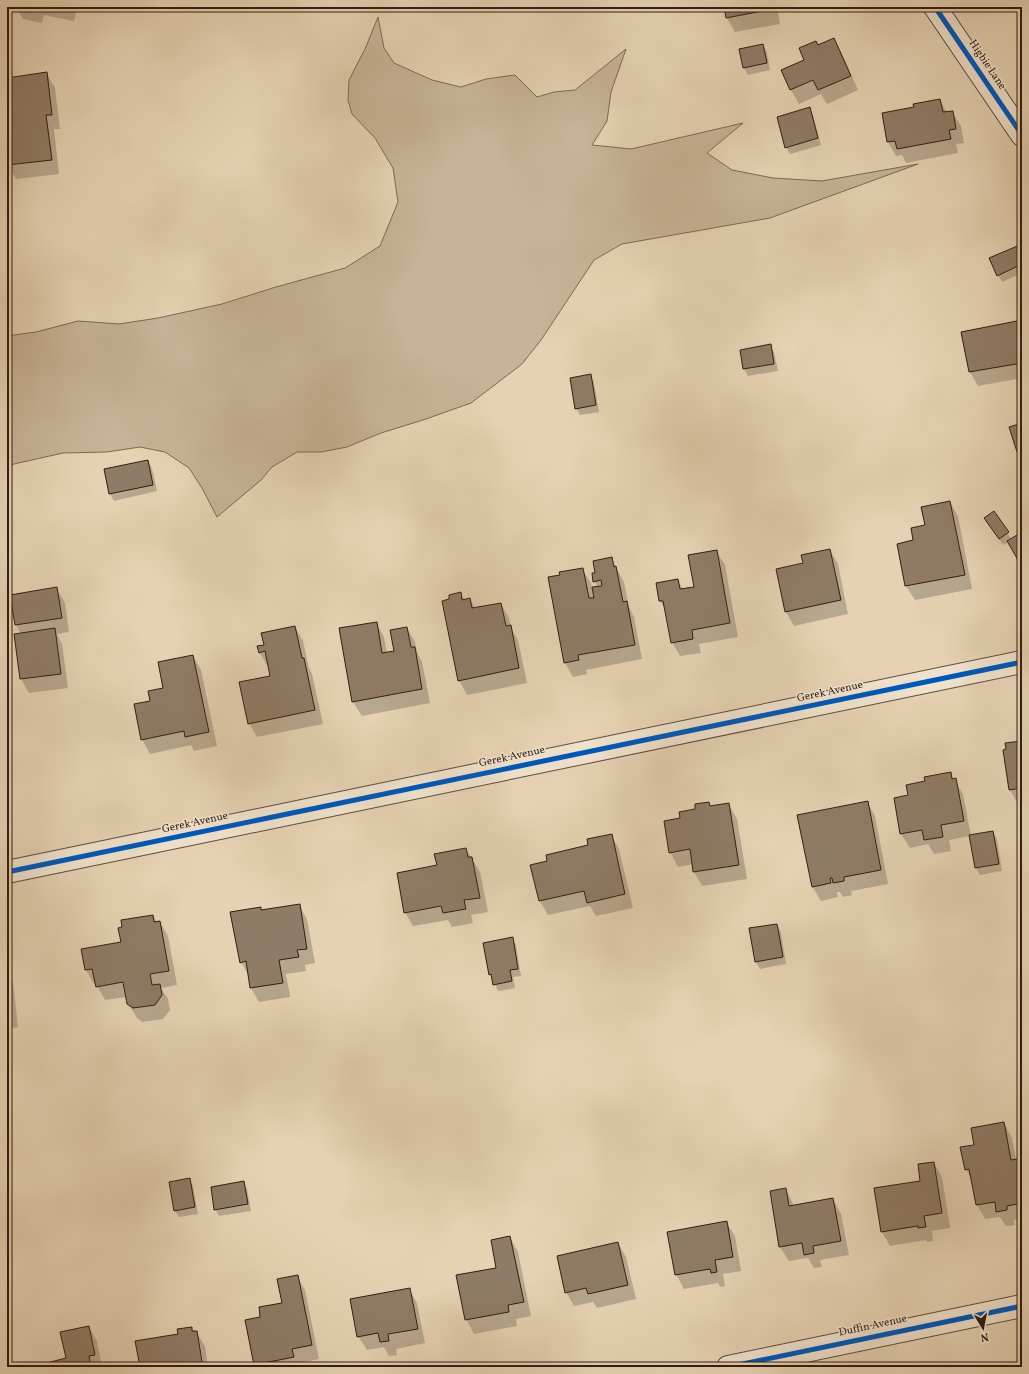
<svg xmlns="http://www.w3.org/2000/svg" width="1029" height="1374" font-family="Vollkorn,serif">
<rect width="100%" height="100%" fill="#e6d2b3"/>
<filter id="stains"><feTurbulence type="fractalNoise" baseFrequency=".005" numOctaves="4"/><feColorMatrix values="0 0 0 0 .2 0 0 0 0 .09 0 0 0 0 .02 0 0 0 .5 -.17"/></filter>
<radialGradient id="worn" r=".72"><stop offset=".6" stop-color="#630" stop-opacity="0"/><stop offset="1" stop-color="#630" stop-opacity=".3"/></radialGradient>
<!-- green -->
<path fill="#c8b398" stroke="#7e6855" d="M378 17 384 48 394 63 432 80 461 87 486 79 515 75 537 97 554 92 575 90 626 49 611 92 607 121 592 145 631 149 743 123 707 153 732 170 773 178 822 181 918 164 770 218 622 244 594 260 541 340 522 364 471 403 426 419 381 433 347 447 321 452H297L272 467 261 480 217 517 202 488 189 468 165 452 140 447 107 452 63 453 14 464 7 468V336L36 332 78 321 119 324 158 318 222 304 276 287 345 268 380 246 398 202 393 168 375 138 352 114 348 100 349 80 365 49Z"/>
<!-- shadow -->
<path fill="#0003" d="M16 7H77L74 21 44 15 42 23 23 19Z
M725 7H777L780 24 735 32 727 18Z
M834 39 842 54 858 90 827 104 821 94 799 104 791 90 783 71 805 61 818 46Z
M763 45 767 52 770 70 748 75 744 68 741 50Z
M46 73 55 88 60 129H54L59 174 16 179 8 165 7 156V79Z
M940 100 947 113 952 112 961 126 964 143 956 144 958 153 906 163 902 155 896 156 888 142 883 114 915 108Z
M809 109 813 115 821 145 790 154 786 147Z
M1022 245V273L1002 282 998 275Z
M7 277 11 284 8 325H7Z
M1022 321V378L978 386 970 372 962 332Z
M770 346 774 352 778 371 748 376 744 369 741 351Z
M590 375 594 382 599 412 580 415 576 408Z
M1022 424V459L1018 452Z
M148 461 152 468 157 491 114 501 110 494Z
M950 502 958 516 972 589 915 600 906 586 898 544 914 541 926 526Z
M994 512 1011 539 1022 533V565L1009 542 1003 545 989 525Z
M830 550 838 564 848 614 794 626 786 612 804 564Z
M716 551 725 565 738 637 699 644 701 653 680 656 672 642 667 612 660 601 657 584 678 580 683 590 695 588Z
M611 558 624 582 629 607 634 617 642 659 586 670 587 674 573 677 565 663 561 576 582 569 591 583 592 588 598 587 594 581 596 573Z
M56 588 65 603 69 632 57 634 62 644 68 688 29 693 21 679V634L16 625Z
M460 593 465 600 470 599 475 609 501 604 509 618 511 628 518 640 527 683 467 695 459 680 450 600Z
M376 623 384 637 387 653 395 652 407 628 415 642 417 652 422 662 430 703 362 716 353 702Z
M295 627 303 641 309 668 312 674 323 724 257 737 249 723 271 677 269 667H268L260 653 265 646Z
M193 656 201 670 217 746 194 751 191 745 150 754 142 739 151 701 164 689Z
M1022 742V803L1018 804 1010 790Z
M950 773 963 794 971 836 993 832 997 839 1002 871 980 875 976 868 970 836 949 840 951 851 934 854 928 844 910 848 901 834 909 796 926 782Z
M867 802 875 816 888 884 851 891 852 895 843 897 840 892H837L838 897 821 901 812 886Z
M709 803 711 807 729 805 737 819 747 879 702 886 694 872 693 864 678 867 670 852 681 819Z
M611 835 619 849 633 908 596 916 590 906 548 915 540 901 532 866 548 862 590 846Z
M466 849 480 872 488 912 471 915 473 923 452 927 448 920 413 926 405 912Z
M299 905 307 919 315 963 305 965 306 971 286 974 290 997 259 1002 251 988 249 976 241 962 260 908 262 911Z
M153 916 157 922H160L168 936 177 985 161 988 168 999 170 1010 163 1019 142 1022 137 1018 128 1003 127 997 105 1000 96 984H94L86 970 122 943Z
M777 925 781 932 786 964 760 969 756 962Z
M512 938 516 945 521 976 513 977 515 988 498 991 490 974Z
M7 973 13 982 18 1027 7 1029Z
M1004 1123 1012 1138 1016 1160 1022 1159V1219L1014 1220 1015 1225 1006 1226 1000 1217 985 1219 977 1205 972 1181 966 1169 976 1146Z
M934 1163 942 1177 950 1228 932 1231 933 1241 927 1242 926 1240 890 1246 882 1232 921 1182Z
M189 1179 193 1186 198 1214 179 1217 175 1211Z
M243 1182 247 1189 251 1211 219 1216 215 1209Z
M786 1189 794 1206 833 1199 841 1214 849 1255 820 1260 822 1267 814 1268 808 1258 789 1261 780 1247 771 1192Z
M726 1222 735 1236 741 1271 723 1274 725 1286 720 1287 718 1283 684 1289 676 1274Z
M510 1237 518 1252 531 1316 516 1319 517 1326 474 1334 466 1319 498 1268Z
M618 1243 626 1257 636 1299 597 1308 593 1302 574 1306 566 1292Z
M297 1276 305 1290 319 1359 300 1363V1367H256L246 1321 261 1317 283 1304Z
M409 1289 417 1303 425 1343 396 1349 397 1355 389 1356 384 1347 367 1350 358 1336Z
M89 1327 97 1341 102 1367H32L67 1359Z
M191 1328 194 1332H196L205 1346 208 1367H204L200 1344 198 1340 202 1367H141Z"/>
<!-- building -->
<path fill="#907b66" stroke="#331c12" d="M724 7H772L773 9 726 18Z
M834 38 851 76 818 90 813 80 790 90 781 70 804 60 799 48 816 41 818 45Z
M763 44 767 63 743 68 739 49Z
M47 72 52 115H46L52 160 7 165V78Z
M940 99 943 112 953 111 956 129 949 130 951 139 897 149 895 141 887 142 882 113 914 107 913 104Z
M810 107 818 138 785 148 777 117Z
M1022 244V264L997 276 989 258Z
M1022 320V363L969 372 961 332Z
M771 344 774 364 743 369 740 350Z
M591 374 596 405 575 409 570 378Z
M1022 423V451L1017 452 1009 427Z
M148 460 153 485 109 494 104 469Z
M950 501 965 575 905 586 897 544 913 540 911 528 925 525 921 507Z
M994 511 1009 532 999 539 984 518Z
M1022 532V567L1007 541Z
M830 549 841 600 785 612 776 569 803 563 801 555Z
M717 550 730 623 692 630 693 639 671 643 663 601H659L656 583 678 579 680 589 694 587 688 555Z
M612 557 614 567 616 566 623 602 627 601 635 645 578 655 579 660 564 663 548 577 560 575 559 572 583 568 589 598H594L592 587 602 586 601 580 593 582 592 573H595L593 561Z
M57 587 62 618 15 625 10 595Z
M461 592 462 600 470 598 472 608 501 603 506 626 511 625 519 668 458 681 442 601 449 599V595Z
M377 622 382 653 394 651 390 630 407 627 411 647H415L422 689 352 702 339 628Z
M295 626 302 658H304L315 710 248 724 239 682 270 676 265 651 259 653 257 646 264 645 261 633Z
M55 628 61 674 20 679 14 634Z
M193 655 209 732 185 737 184 731 141 740 134 704 150 701 148 691 163 688 158 662Z
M1022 741V788L1009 790 1003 750 1006 749 1005 743Z
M951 772 952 779 956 778 964 821 941 825 943 837 924 840 922 830 900 834 894 798 908 795 906 785 925 781 924 777Z
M868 801 881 870 844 877V881L833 883 832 878H830L831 883 812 887 797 815Z
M709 802 710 806 729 803 739 865 693 872 690 849 669 853 664 821 680 818 679 812 695 809V804Z
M993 831 999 864 975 868 969 835Z
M612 834 625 894 587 903 584 891 539 901 530 865 547 861 546 855 588 845 587 839Z
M466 848 468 857H472L480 898 464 900 466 909 443 913 441 906 404 913 397 873 437 865 434 854Z
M300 904 307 949 297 950 299 957 279 960 283 983 250 988 246 961 240 963 230 912 261 907V910Z
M153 915 154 922 160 921 169 971 150 974 152 985 160 984 162 995 155 1005 133 1008 127 1004 123 982 96 987 92 969 85 970 81 949 121 942 118 928 122 927 121 920Z
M777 924 783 957 755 962 749 928Z
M513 937 518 969 510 970 512 981 493 985 491 974 489 975 483 943Z
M7 984 11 1013 7 1014Z
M1004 1122 1011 1160 1022 1158V1203L1007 1206V1210L996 1212 995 1202 976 1205 969 1169 965 1170 960 1147 974 1145 971 1128Z
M934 1162 942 1213 924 1216 926 1227 918 1228V1226L881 1232 874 1188 920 1181 918 1164Z
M190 1178 195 1207 174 1211 169 1182Z
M244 1181 248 1204 214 1210 211 1187Z
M786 1188 789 1206 833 1198 841 1241 813 1246 814 1253 804 1255 802 1243 779 1247 770 1191Z
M727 1221 733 1257 715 1260 717 1272 711 1273 710 1269 675 1275 667 1232Z
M510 1236 524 1302 508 1305 509 1312 465 1320 456 1275 496 1268 491 1240Z
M618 1242 628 1285 588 1294 586 1288 565 1293 557 1256Z
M298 1275 312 1345 292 1349 294 1357 254 1365 245 1320 260 1317 259 1307 282 1303 277 1279Z
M410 1288 418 1329 388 1334 389 1341 380 1342 378 1333 357 1337 350 1299Z
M89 1326 95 1355 89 1356 91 1367H31L66 1358 60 1332Z
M192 1327V1331H197L203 1367H140L135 1341 178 1334 177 1329Z"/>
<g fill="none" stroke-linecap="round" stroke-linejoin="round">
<!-- minor casing -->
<g stroke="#604a3a" stroke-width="24">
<path id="minor" d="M7 872 1022 662
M728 1367 1022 1306"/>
</g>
<!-- tertiary casing -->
<g stroke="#604a3a" stroke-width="24">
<path id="tertiary" d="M935 7 1022 135"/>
</g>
<!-- minor -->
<use href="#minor" stroke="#efe2ce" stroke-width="22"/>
<!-- tertiary -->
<use href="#tertiary" stroke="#efe2ce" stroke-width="22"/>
<!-- cycleway casing -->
<g stroke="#efe2ce" stroke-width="8">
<path id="cycleway" d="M935 7 1022 135
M7 872 1022 662
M728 1367 1022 1306"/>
</g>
<!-- cycleway -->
<use href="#cycleway" stroke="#0057b8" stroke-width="5"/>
</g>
<g text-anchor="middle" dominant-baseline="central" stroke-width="3" stroke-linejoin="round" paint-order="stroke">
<!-- street labels -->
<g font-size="11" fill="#331c12" stroke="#efe2ce">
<text transform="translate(987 65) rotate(56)">Higbie Lane</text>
<text transform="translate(830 692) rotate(-12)">Gerek Avenue</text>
<text transform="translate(512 757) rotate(-12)">Gerek Avenue</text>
<text transform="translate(195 823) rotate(-12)">Gerek Avenue</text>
<text transform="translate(873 1326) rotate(-12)">Duffin Avenue</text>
</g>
</g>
<!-- margin -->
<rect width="1029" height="1374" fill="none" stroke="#e6d2b3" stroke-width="24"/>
<rect x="8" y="8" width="1013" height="1358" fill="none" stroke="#331c12" stroke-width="2"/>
<rect x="12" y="12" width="1005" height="1350" fill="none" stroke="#331c12"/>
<!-- north arrow -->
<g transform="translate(983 1328) rotate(170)" stroke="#efe2ce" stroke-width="3" paint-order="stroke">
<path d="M0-3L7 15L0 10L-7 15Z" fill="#331c12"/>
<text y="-6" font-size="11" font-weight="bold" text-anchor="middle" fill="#331c12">N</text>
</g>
<rect width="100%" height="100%" filter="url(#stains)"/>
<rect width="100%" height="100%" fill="url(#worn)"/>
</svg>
